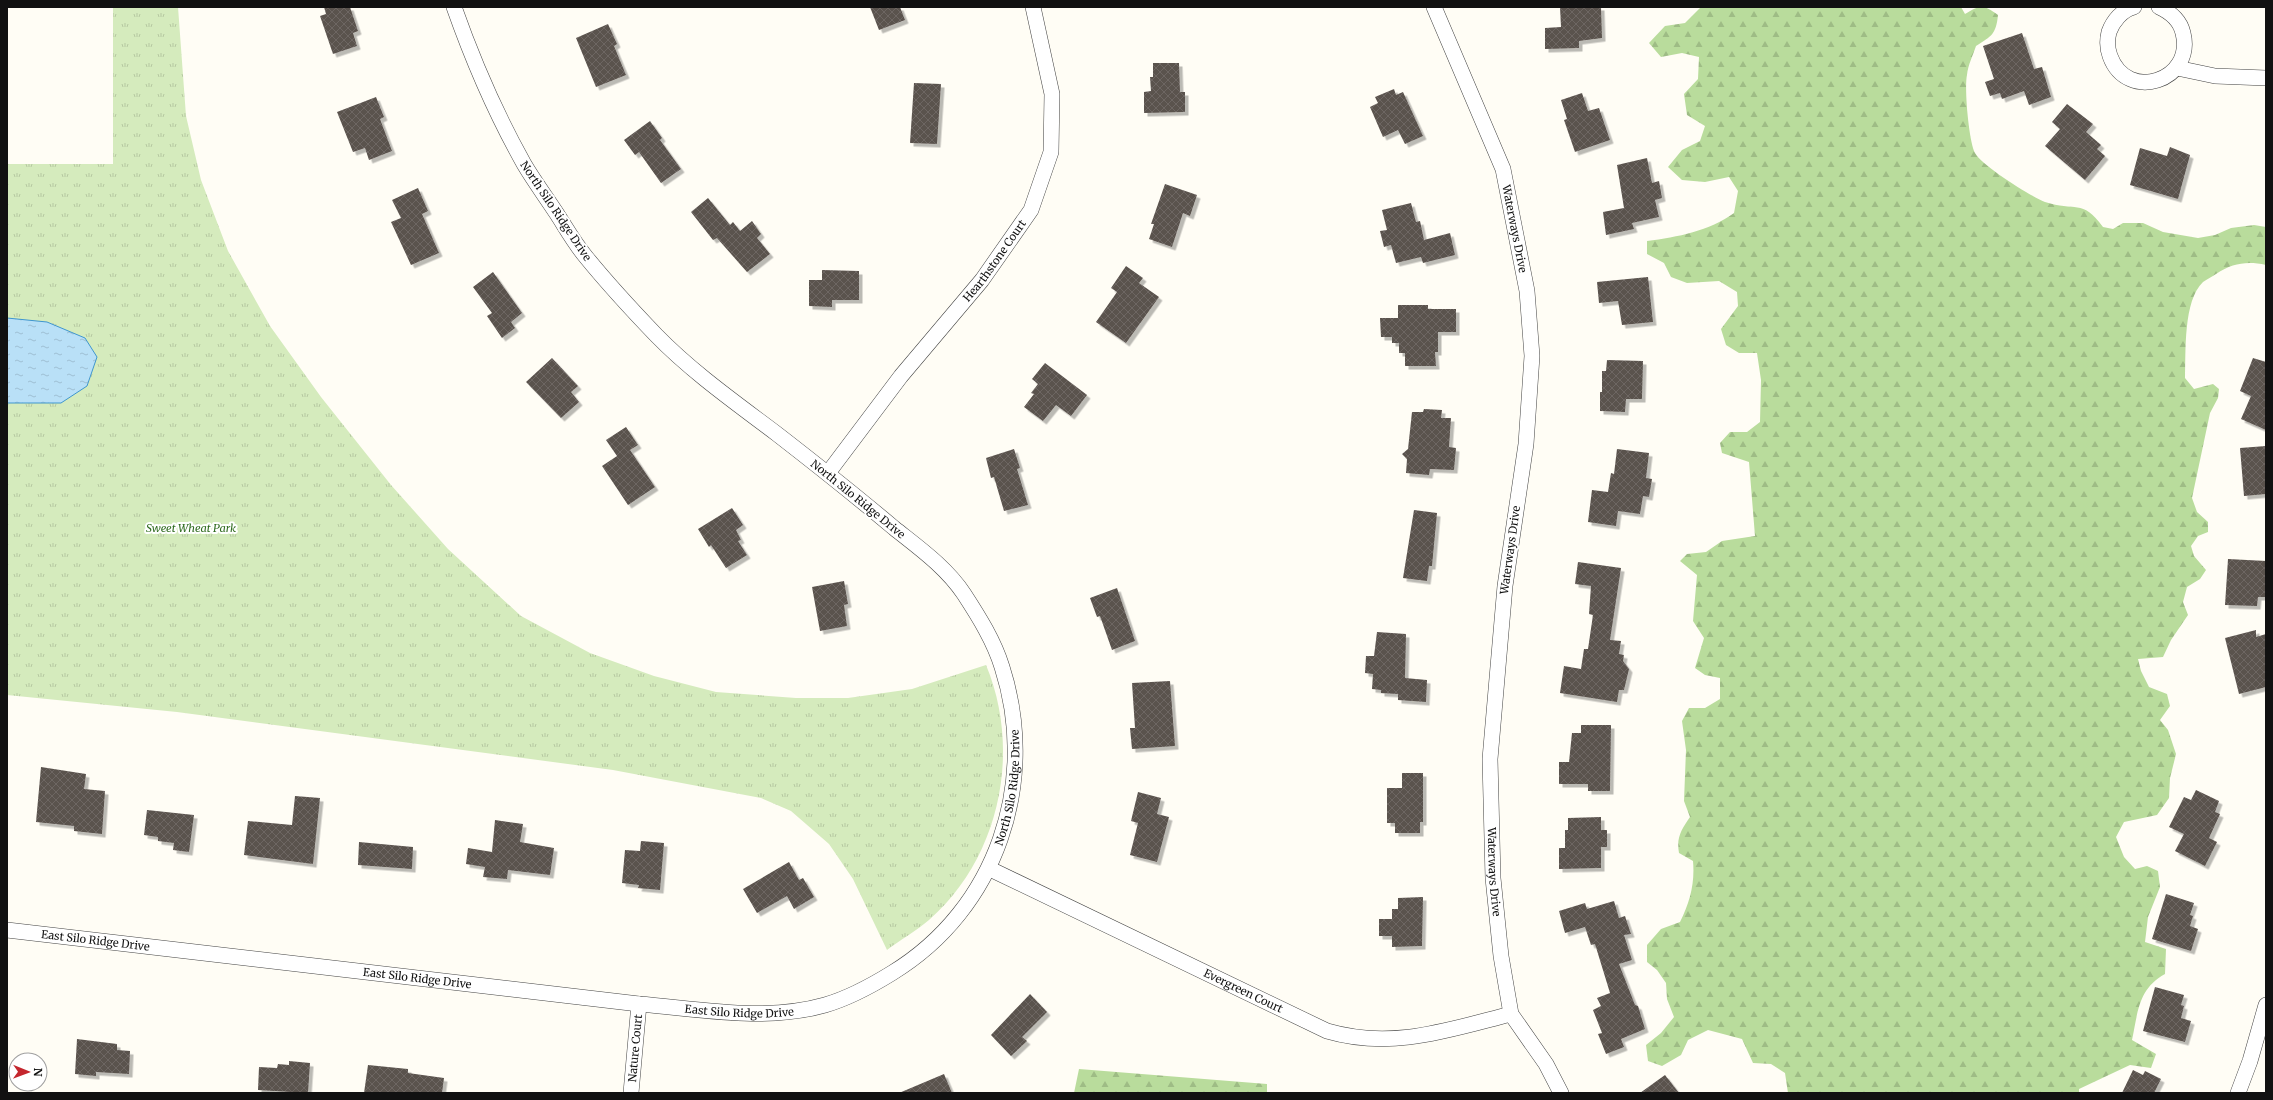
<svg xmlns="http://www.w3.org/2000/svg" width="2273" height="1100" font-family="Merriweather,serif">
<defs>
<pattern id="grass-tufts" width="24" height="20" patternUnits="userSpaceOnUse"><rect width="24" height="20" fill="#d5ebbd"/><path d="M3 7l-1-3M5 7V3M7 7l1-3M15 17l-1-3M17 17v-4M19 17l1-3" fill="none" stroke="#b6c8a1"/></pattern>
<pattern id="forest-firs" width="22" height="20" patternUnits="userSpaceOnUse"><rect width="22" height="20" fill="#b9dc9c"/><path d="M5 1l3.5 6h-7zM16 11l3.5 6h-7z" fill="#9ebc85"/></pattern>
<pattern id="water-ripples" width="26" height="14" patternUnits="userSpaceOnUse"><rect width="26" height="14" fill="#b9e0f7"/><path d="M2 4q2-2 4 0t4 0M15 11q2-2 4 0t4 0" fill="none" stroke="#9ebfd3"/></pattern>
<pattern id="building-cross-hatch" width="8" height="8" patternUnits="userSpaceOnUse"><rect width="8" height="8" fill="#5a524d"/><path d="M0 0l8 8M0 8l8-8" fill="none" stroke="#6d6662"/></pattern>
<filter id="shadow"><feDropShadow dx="3.5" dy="3.5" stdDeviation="0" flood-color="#0004"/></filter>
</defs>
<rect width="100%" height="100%" fill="#fffdf5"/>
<!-- grass -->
<path fill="url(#grass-tufts)" d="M113 7H178L186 116 201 180 228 251 270 326 321 397 391 485 448 549 521 616 590 653 654 676 716 692 796 698H848L912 689 986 665C1022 751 1000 858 929 920 916 931 900 940 887 950L853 879 829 844 791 811 761 798 613 770 177 712 7 695V164H113Z"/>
<!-- forest -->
<path fill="url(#forest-firs)" d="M1701 7H1961L1965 14C1980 5 1983 4 1998 15 1996 34 1992 36 1976 46 1973 55 1968 65 1967 75 1964 88 1969 142 1975 153 1982 166 2032 197 2045 202 2075 212 2082 198 2103 227L2113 229 2123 223H2143L2163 232 2198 238 2215 235 2231 228 2254 225 2266 227V265C2247 261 2233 263 2216 274 2212 277 2207 279 2203 282 2183 301 2186 352 2185 378L2194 389 2213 384 2219 389 2218 398 2210 413 2192 498 2197 512 2208 522V532L2198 536 2191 546 2194 556 2206 570 2200 579 2187 587 2183 602 2188 615 2171 640 2163 657 2138 659 2141 671 2149 687 2167 694 2170 706 2160 720 2168 730 2176 754 2170 778 2169 798 2157 815 2124 822 2116 837 2124 857 2135 869 2147 866 2158 871 2160 887 2148 917 2145 942 2166 949 2165 974C2138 989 2138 1012 2132 1040L2156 1054 2151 1068 2130 1065 2079 1089V1093H1788L1785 1073 1771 1064 1753 1063 1742 1039 1708 1030 1688 1040 1681 1055 1662 1066 1648 1061 1646 1045 1661 1033 1674 1017 1667 999 1666 983 1657 970 1647 962V945L1661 929 1680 922C1690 902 1695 883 1693 861L1679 853C1676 837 1682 829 1690 817L1684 801 1686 750 1682 721 1689 708H1705L1720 699V678L1705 675 1695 668 1704 638 1693 621 1697 575 1680 561 1687 554 1706 552 1722 541 1755 536 1749 462 1722 453 1720 443 1730 432H1747L1760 422 1761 380 1757 353H1739L1726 345 1721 329 1738 306 1737 292 1719 281 1687 283 1671 277 1664 263 1647 254V241C1678 237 1709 231 1734 213L1738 191 1729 177 1705 182 1682 180 1668 167 1682 150 1700 141 1705 126 1687 115 1684 94 1698 79 1699 57 1682 53 1661 57 1649 43 1665 26 1685 23Z
M1079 1069 1267 1084V1093H1074Z"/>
<!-- water -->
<path fill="url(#water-ripples)" stroke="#3f96cf" d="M7 318 47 322 85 338 97 357 87 386 61 403H7Z"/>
<!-- building -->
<path fill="url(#building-cross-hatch)" filter="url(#shadow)" d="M324 7H350L358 31 353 33 357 46 333 54 320 16 326 14Z
M870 7H900L905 20 879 30Z
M1560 7H1601L1602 38 1579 41V48L1545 49V28L1561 27Z
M608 24 617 44 614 46 626 75 596 87 576 38Z
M2022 33 2034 69 2042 67 2051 97 2029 105 2024 91 2002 99 2000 93 1990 96 1985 82 1994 79 1983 46Z
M1153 63H1179L1180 92H1185V112L1144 113V92L1151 91 1150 77H1153Z
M914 83 941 84 937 144 910 143Z
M1394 89 1396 95 1403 92 1423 136 1405 144 1398 130 1383 137 1370 107 1378 103 1375 97Z
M1582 93 1588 111 1599 108 1610 140 1575 152 1564 120 1567 119 1561 100Z
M376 97 384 117 380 119 392 151 369 160 365 148 353 152 337 112Z
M2067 104 2093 124 2086 132 2101 145 2097 149 2105 156 2085 180 2045 146 2060 129 2052 122Z
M650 121 662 138 660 140 681 169 661 183 639 152 635 155 624 140Z
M2170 147 2190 155 2178 199 2130 185 2140 148 2167 156Z
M1647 158 1652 183 1659 181 1662 198 1655 200 1659 217 1632 223 1634 229 1606 235 1603 212 1624 208 1617 165Z
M1165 184 1197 195 1190 216 1183 213 1172 247 1149 239 1154 224H1151Z
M418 188 428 211 422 214 439 253 411 265 391 222 401 218 392 200Z
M708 198 730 225 733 222 740 231 752 221 761 234 757 238 770 254 747 272 717 238 713 240 691 212Z
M1411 203 1416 222 1420 221 1424 240 1450 233 1455 255 1423 263 1421 257 1396 263 1391 245 1384 247 1380 231 1387 230 1382 210Z
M1126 266 1143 278 1139 283 1159 297 1126 343 1096 322 1117 292 1111 288Z
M822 270 859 271V300H832V307L809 306V280H822Z
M493 272 522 313 511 322 515 328 502 338 487 316 492 313 473 287Z
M1648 277 1653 322 1622 325 1618 301 1599 303 1597 282Z
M1398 305H1428V309H1456V332H1438V352H1435L1436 366H1405V353H1399V343H1392V337H1381L1380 318H1398Z
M552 358 578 386 571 392 579 402 561 418 526 382Z
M2253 358 2266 362V430L2241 419 2251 396 2240 391Z
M1607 360 1643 361 1642 399H1626L1625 412 1600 411V392H1602V371H1606Z
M1045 363 1087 395 1071 416 1056 405 1043 421 1024 407 1034 394 1031 393 1038 384 1032 379Z
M1424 409 1442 410 1441 418H1451L1449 447 1456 448 1454 470 1430 469 1429 475 1406 473 1407 459 1402 454 1408 449 1412 412H1423Z
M626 427 638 445 630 450 655 487 628 505 602 466 617 456 606 440Z
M2266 446V494L2244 496 2240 448Z
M1014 449 1020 468 1017 469 1028 505 1004 511 994 477 991 478 986 458Z
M1617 449 1649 453 1646 478 1652 479 1649 497 1643 496 1640 514 1618 511 1616 526 1588 522 1592 490 1608 492 1611 473 1614 474Z
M732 508 743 525 736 530 741 540 738 541 747 555 726 568 711 545 709 547 698 529Z
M1414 510 1437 513 1432 566H1429L1427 581 1403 578Z
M2228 559 2266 561V597H2258L2257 606 2225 605Z
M1578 562 1621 568 1610 640 1621 641 1619 654 1624 655 1623 661 1629 669 1624 690H1619L1617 702 1560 693 1564 666 1581 669 1584 649H1588L1593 615 1589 614 1591 586 1575 584Z
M844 581 848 604 844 605 847 626 820 631 812 587Z
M1117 588 1135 641 1112 650 1100 616 1097 617 1090 598Z
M2256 630V637L2266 634V687L2239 694 2225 638Z
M1377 632 1406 634 1405 678 1427 680 1426 702 1398 700V694L1381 693V690L1372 689 1373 674 1365 673 1366 656H1374Z
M1170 681 1175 746 1132 749 1130 728H1135L1132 683Z
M1581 725H1611L1610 791H1588V784H1559V762H1569L1572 733H1581Z
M41 767 86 774 84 789 105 791 102 834 74 831V826L36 822Z
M1402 773H1423V822H1420V833H1395V823H1387V788H1402Z
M2196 790 2219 801 2215 812 2220 814 2209 838 2217 842 2205 866 2175 851 2184 834 2169 827 2184 797 2191 800Z
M1138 792 1161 798 1157 814 1169 817 1157 862 1130 855 1138 823 1131 821Z
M295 796 320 798 313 864 244 855 248 821 292 825Z
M147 810 194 815 189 852 173 850 174 843 158 841V837L144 835Z
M1601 817V830H1607V847H1601V868L1559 869V848H1565V830H1568V818Z
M495 820 523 824 520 842 554 848 550 875 508 870 507 879 483 877 485 867 466 864 468 848 492 852Z
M641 841 664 843 660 890 638 888 639 885 622 883 625 850 640 851Z
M359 842 413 847 412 869 358 865Z
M789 862 799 880 803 878 814 897 794 909 787 896 757 913 743 889Z
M2166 894 2194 903 2190 915 2193 916 2190 926 2198 929 2191 951 2152 939Z
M1423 897 1422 946 1392 947V936H1379V919H1392V909H1398V898Z
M1614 901 1619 918 1625 916 1631 934 1624 935 1632 960 1619 964 1635 1005 1638 1006 1645 1029 1621 1039 1624 1047 1606 1054 1598 1034 1602 1033 1593 1010 1601 1006 1597 998 1610 993 1595 944 1591 945 1585 927 1565 933 1559 911 1585 903 1587 909Z
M2155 987 2184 995 2181 1005 2184 1006 2181 1018 2191 1021 2185 1042 2143 1031Z
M1030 994 1047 1012 1022 1037 1027 1041 1011 1056 991 1035Z
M77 1039 117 1044V1050L130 1051 129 1074 96 1072V1076L75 1074Z
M289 1061 310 1063 308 1093 258 1090 259 1067 277 1068 278 1064 289 1065Z
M368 1065 408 1069V1073L444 1078 442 1093H364Z
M2133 1070 2143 1075 2145 1071 2161 1079 2154 1093H2122Z
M944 1074 952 1093H899Z
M1665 1075 1679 1093H1640Z"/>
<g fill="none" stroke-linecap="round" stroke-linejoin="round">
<!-- minor casing -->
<g stroke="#444" stroke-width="16">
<g id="minor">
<path id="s1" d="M1434 7 1503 169 1527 291 1532 356 1526 444 1505 586 1490 759 1493 878 1501 956 1511 1014 1546 1064 1561 1093"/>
<path d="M2134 7C2122 10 2113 21 2109 32 2107 40 2107 48 2110 56 2127 103 2195 81 2183 33 2180 20 2170 12 2159 7"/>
<path d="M2177 68 2215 76 2266 78"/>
<path id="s2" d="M828 473 901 376 982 280 1031 210 1051 152 1052 94 1033 7"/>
<path id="s3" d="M990 869 1327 1031C1392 1050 1448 1030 1511 1014"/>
<path id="s4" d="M7 930 639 1004C700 1009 765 1022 825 1005 849 998 871 986 892 973 997 909 1039 782 1002 667 994 641 979 617 964 594 946 567 919 548 894 528 856 496 817 465 777 434 736 403 692 372 656 335 632 310 608 284 586 257 575 244 566 228 557 214 546 197 534 181 524 164 496 114 473 61 454 7"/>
<path id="s5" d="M631 1093 639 1004"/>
<path d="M2238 1093 2250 1061 2266 1005"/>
</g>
</g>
<!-- minor -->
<use href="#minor" stroke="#fff" stroke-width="15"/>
</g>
<g text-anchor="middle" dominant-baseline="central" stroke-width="4" stroke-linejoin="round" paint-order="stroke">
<!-- street labels -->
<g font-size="11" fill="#111" stroke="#fff">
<text transform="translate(556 211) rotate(56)">North Silo Ridge Drive</text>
<text stroke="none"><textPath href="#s1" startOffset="237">Waterways Drive</textPath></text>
<text stroke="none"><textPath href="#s2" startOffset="270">Hearthstone Court</textPath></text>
<text transform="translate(858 499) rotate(39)">North Silo Ridge Drive</text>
<text transform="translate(1510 550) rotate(-82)">Waterways Drive</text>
<text stroke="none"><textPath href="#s4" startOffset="1126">North Silo Ridge Drive</textPath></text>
<text stroke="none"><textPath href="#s1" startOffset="884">Waterways Drive</textPath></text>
<text stroke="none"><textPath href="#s4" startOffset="89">East Silo Ridge Drive</textPath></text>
<text stroke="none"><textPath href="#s4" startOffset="413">East Silo Ridge Drive</textPath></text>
<text stroke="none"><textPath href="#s3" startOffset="281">Evergreen Court</textPath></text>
<text stroke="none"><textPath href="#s4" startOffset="737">East Silo Ridge Drive</textPath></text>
<text stroke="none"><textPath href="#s5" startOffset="45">Nature Court</textPath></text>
</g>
<!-- park labels -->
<g font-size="11" font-style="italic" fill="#2f6b1f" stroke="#fff">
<text x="191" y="528">Sweet Wheat Park</text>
</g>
</g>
<!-- border -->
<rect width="2273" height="1100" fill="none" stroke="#111111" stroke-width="16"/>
<!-- north arrow -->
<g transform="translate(28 1072) rotate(91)"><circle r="19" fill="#ffffff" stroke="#a0a0a0"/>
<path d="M0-3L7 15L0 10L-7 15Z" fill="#c4262e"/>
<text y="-6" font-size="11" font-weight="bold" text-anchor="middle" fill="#111111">N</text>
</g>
</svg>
